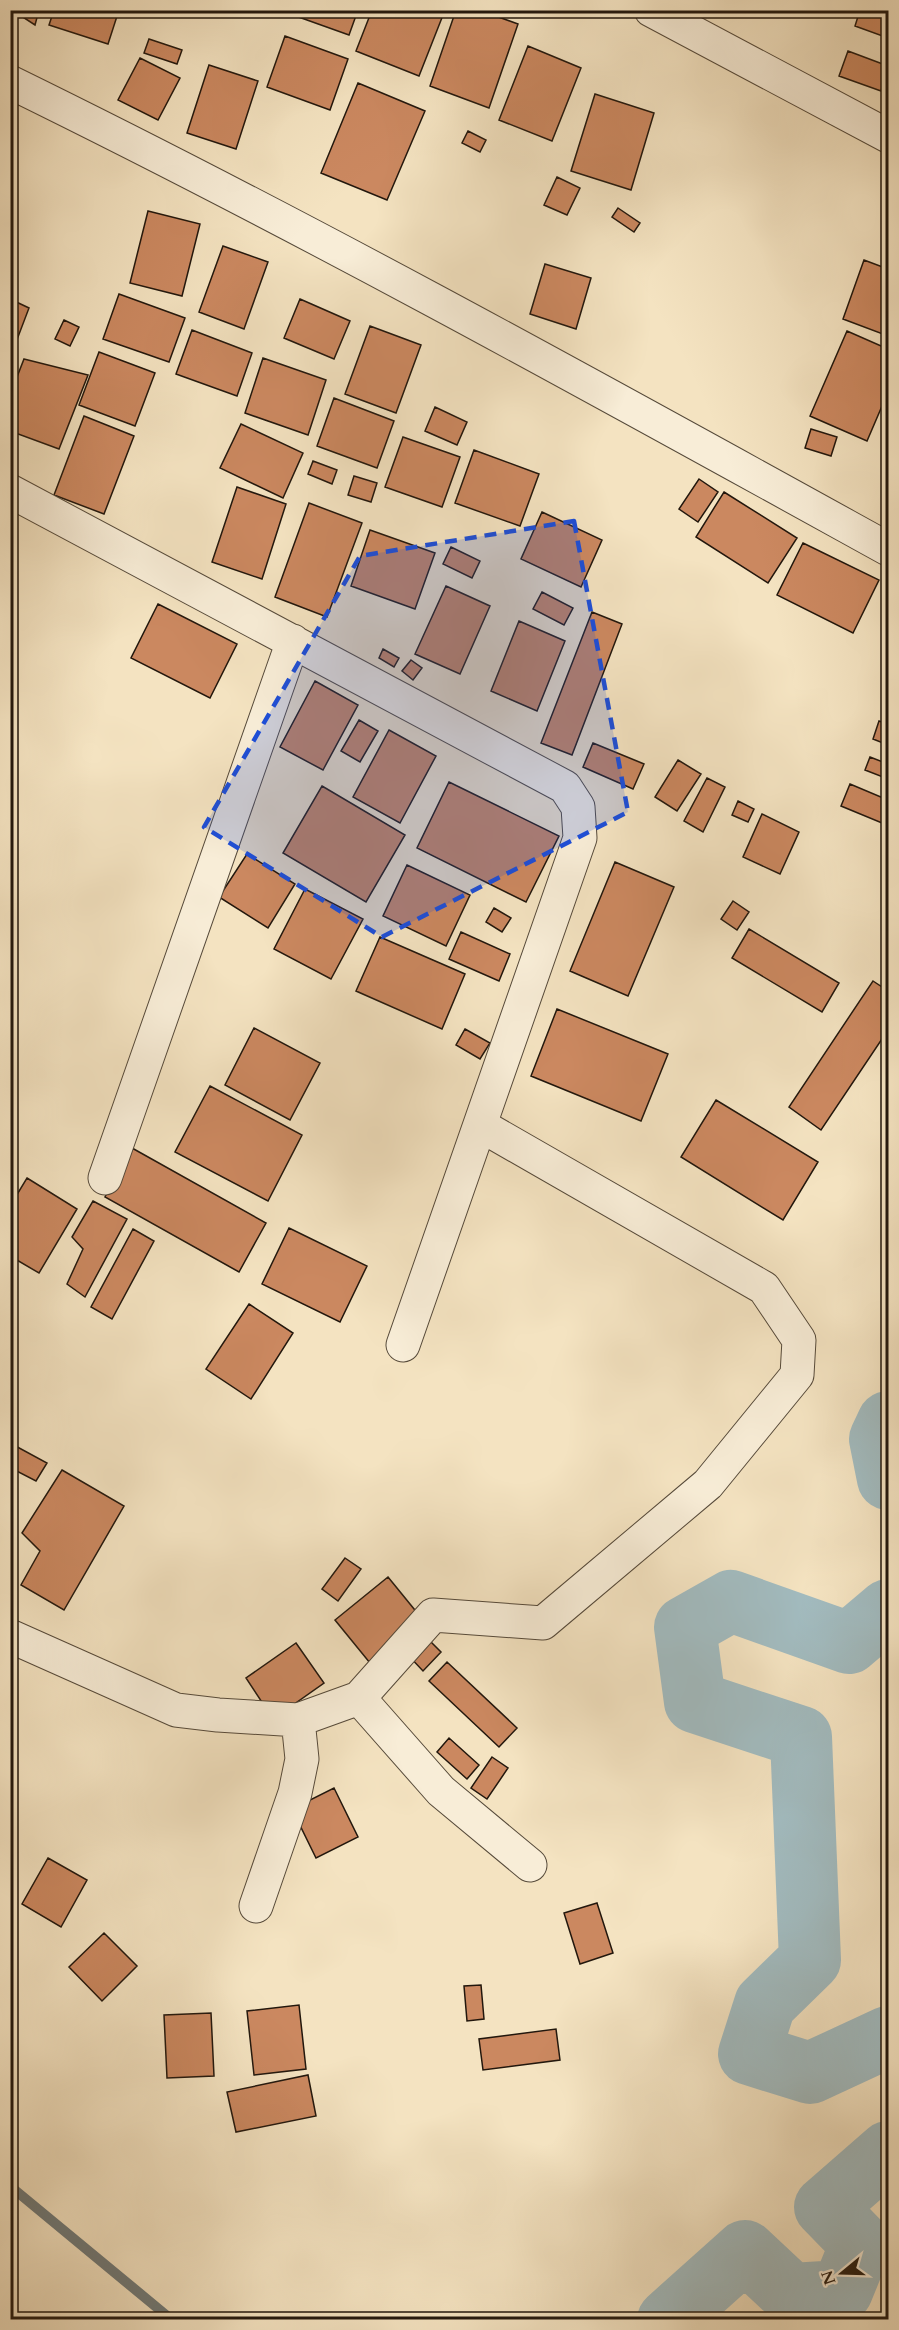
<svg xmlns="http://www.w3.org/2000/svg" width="899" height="2330" font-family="Cardo,serif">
<rect width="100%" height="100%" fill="#f4e3c1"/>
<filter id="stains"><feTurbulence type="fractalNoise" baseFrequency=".00333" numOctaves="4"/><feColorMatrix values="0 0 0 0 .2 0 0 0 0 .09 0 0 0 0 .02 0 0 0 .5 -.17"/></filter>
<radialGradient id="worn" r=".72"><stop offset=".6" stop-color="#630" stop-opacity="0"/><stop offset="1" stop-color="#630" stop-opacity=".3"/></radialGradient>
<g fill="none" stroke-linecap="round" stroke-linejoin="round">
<!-- stream -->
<path stroke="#6f7978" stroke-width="10" d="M10 2186 172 2320"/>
<!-- river -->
<path stroke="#a2bbbf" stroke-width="62" d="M888 1422 880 1439 888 1479
M888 1610 849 1643 731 1601 685 1627 695 1702 801 1737 810 1960 765 2004 749 2054 810 2073 888 2037
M668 2320 745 2251 791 2294 842 2291 861 2244 825 2207 888 2152"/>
</g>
<!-- building -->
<path fill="#cb8860" stroke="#22170d" stroke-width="1.5" d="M12 10H39L35 25Z
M54 10H119L108 44 49 25Z
M295 10H358L349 35 293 15Z
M372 10H445L419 76 356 51Z
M456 10H479L518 24 489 108 430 86Z
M860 10H888V38L855 26Z
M285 36 348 59 330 110 267 87Z
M149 39 182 50 177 64 144 53Z
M528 46 581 68 552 141 499 120Z
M848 51 888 66 881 91 839 76Z
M140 58 180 78 158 120 118 100Z
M209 65 258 81 236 149 187 133Z
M358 83 425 111 387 200 321 173Z
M595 94 654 113 631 190 571 171Z
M468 131 486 140 480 152 462 143Z
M557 177 580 188 567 215 544 205Z
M618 208 640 223 634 232 612 217Z
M148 211 200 224 182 296 130 283Z
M223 246 268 262 244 329 199 312Z
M864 260 888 269V336L843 319Z
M545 264 591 278 576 329 530 314Z
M119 294 185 318 169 362 103 339Z
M10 299 29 308 10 358Z
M300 299 350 321 334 359 284 338Z
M64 320 79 327 70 346 55 339Z
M370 326 421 345 396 413 345 394Z
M192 330 252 353 237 396 176 374Z
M847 331 888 349V392L867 441 810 416Z
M99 352 155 373 135 426 79 405Z
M263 358 326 380 308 435 245 413Z
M24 359 88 375 59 449 10 431V395Z
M334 398 394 421 377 468 317 446Z
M435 407 467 422 457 445 425 431Z
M84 416 134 436 104 514 54 495Z
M241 424 303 453 283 498 220 468Z
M811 429 837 437 831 456 805 448Z
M403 437 460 457 442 507 385 487Z
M474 450 539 474 520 526 455 503Z
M313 461 337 470 332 484 308 474Z
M354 476 377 483 371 502 348 495Z
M699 479 718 492 698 522 679 509Z
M237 487 286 504 262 579 212 562Z
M724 492 797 538 768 583 696 537Z
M309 503 362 523 327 617 275 597Z
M542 512 602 540 581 587 521 559Z
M370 530 435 553 415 609 351 586Z
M803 543 879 580 853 633 777 595Z
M451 547 480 561 472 578 443 564Z
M446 586 490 606 460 674 415 654Z
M542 592 573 608 564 625 533 609Z
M158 604 237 644 210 698 131 658Z
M592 612 622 624 572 755 541 743Z
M519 621 565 641 537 711 491 691Z
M383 649 399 658 394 667 379 658Z
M411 660 422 668 413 680 402 671Z
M315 681 358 705 323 770 280 747Z
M359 720 378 731 360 762 341 751Z
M879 721 888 724V745L873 739Z
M389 730 436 756 400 823 353 797Z
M593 743 644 764 633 789 583 767Z
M870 757 888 764V779L865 770Z
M678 760 701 774 677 811 655 797Z
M707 778 725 787 703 832 684 821Z
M449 782 559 836 526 902 417 848Z
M850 784 888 800V806L882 823 841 806Z
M322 786 405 835 366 902 283 853Z
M738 801 754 809 748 822 732 815Z
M762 814 799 832 780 874 743 857Z
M247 854 295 884 268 928 219 897Z
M615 862 674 887 628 996 570 971Z
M407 865 470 895 446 946 383 916Z
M305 889 363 919 331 979 274 949Z
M733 901 749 912 737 930 721 919Z
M494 908 511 918 502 932 486 922Z
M749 929 839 983 822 1012 732 958Z
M461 932 510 954 499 981 449 959Z
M380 937 465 974 442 1029 356 991Z
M873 981 888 991V1030L821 1130 789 1107Z
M557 1009 668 1054 641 1121 531 1076Z
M254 1028 320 1063 290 1120 225 1085Z
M465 1029 490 1043 480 1059 456 1045Z
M210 1086 302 1135 268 1201 175 1152Z
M716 1100 818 1162 783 1220 681 1157Z
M132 1148 266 1223 239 1272 105 1197Z
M27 1178 77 1209 39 1273 10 1256V1206Z
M93 1201 127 1219 85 1297 67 1284 83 1249 72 1237Z
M289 1228 367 1266 340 1322 262 1284Z
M133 1229 154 1241 112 1319 91 1307Z
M249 1304 293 1333 251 1399 206 1369Z
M10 1443 47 1463 36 1481 11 1468 10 1471Z
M62 1470 124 1506 64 1610 21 1585 40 1551 22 1533Z
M345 1558 361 1569 338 1601 322 1589Z
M388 1577 423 1620 370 1663 335 1620Z
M426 1637 441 1652 423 1671 408 1655Z
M296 1643 324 1683 273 1719 246 1678Z
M447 1662 517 1728 499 1747 429 1681Z
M449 1738 479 1765 467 1779 437 1752Z
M492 1757 508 1768 487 1799 471 1788Z
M334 1788 358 1837 316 1858 292 1809Z
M48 1858 87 1880 61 1927 22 1904Z
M597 1903 613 1953 580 1964 564 1913Z
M104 1933 137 1966 102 2001 69 1967Z
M481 1985 484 2019 467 2021 464 1986Z
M299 2005 306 2069 254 2075 247 2011Z
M211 2013 214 2076 167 2078 164 2015Z
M556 2029 560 2060 483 2070 479 2039Z
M308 2075 316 2116 236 2132 227 2092Z"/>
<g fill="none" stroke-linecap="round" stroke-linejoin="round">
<!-- minor casing -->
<g stroke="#564a3a" stroke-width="35">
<path id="minor" d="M651 10 888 136
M10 82C308 228 598 389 888 549
M10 491 565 787 578 807 580 838 403 1345
M105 1178 293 641
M10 1636 176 1710 218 1715 298 1720 359 1698 441 1791 530 1865
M359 1698 433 1615 543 1623 708 1484 797 1375 799 1340 764 1288 480 1125
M256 1906 295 1793 302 1759 298 1720"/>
</g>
<!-- minor -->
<use href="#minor" stroke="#f8edd7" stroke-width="33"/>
</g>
<!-- marked area -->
<path fill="#1d4ed8" fill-opacity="0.2" stroke="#1d4ed8" stroke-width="4.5" stroke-dasharray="12 8" stroke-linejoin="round" d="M574 521 628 812 382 937 204 827 360 556Z"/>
<!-- margin -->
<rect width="899" height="2330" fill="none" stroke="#f4e3c1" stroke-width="36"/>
<rect x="12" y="12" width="875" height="2306" fill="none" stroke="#22170d" stroke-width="3"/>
<rect x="18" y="18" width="863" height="2294" fill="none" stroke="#22170d" stroke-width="1.5"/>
<!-- north arrow -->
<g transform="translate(842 2273) rotate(251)" stroke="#f8edd7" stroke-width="4.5" paint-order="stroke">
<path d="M0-4.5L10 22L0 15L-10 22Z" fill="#22170d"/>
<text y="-9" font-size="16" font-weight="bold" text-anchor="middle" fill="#22170d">N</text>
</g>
<rect width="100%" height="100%" filter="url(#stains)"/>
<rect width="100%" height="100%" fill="url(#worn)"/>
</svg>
